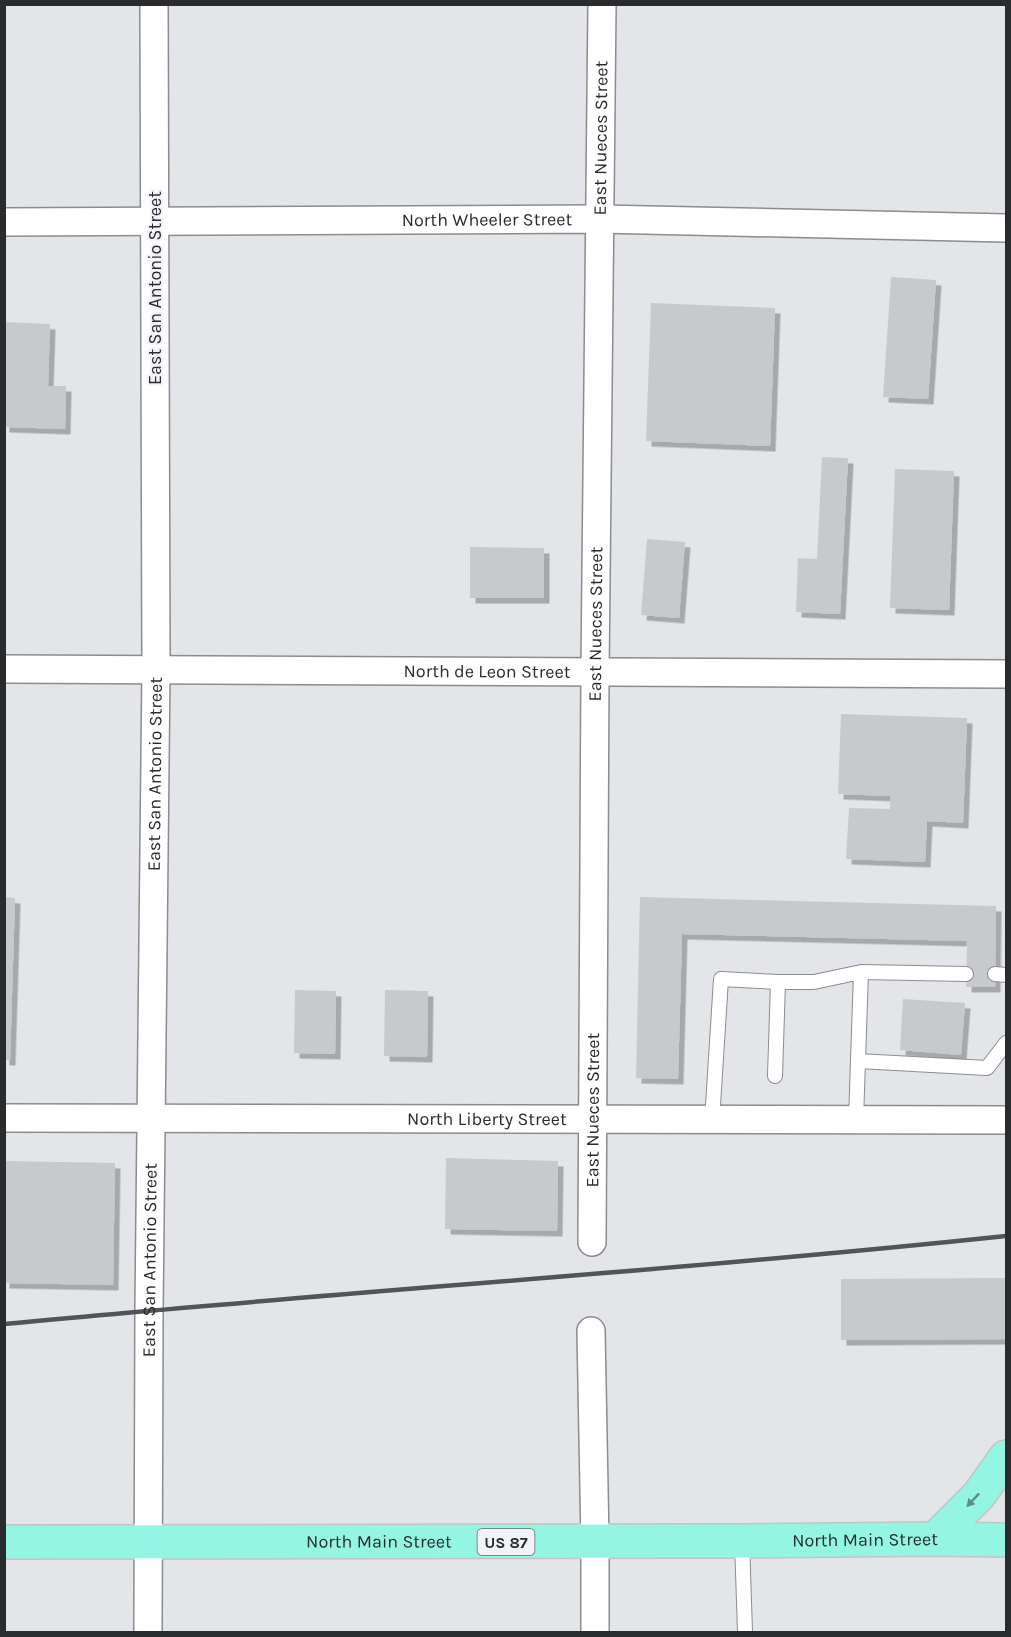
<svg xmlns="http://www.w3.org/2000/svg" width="1011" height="1637" font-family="Karla,sans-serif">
<defs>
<filter id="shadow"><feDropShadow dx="5.5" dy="5.5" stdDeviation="0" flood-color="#0004"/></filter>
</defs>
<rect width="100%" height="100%" fill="#e4e5e9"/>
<!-- building -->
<path fill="#c8c9cd" filter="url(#shadow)" d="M891 277 936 280 928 399 883 397Z
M651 303 775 308 770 446 646 441Z
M4 322 50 324 48 386H66L65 429 4 427Z
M822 457 848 458 840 614 796 612 798 558 817 559Z
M895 469 954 471 949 610 890 608Z
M647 539 685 542 679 618 641 615Z
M470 547 544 548V598H470Z
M841 714 967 718 963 823 927 821 925 862 846 859 849 808 890 809V796L838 794Z
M4 897 15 898 10 1060H4Z
M640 897 996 906 995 987H966L967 941 682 934 678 1079 636 1078Z
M295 990 336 991 335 1054 294 1053Z
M385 990 428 991 427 1057 384 1056Z
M903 999 965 1003 961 1055 900 1050Z
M446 1158 558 1161 557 1231 445 1229Z
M4 1161 115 1163 113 1285 4 1283Z
M1006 1278V1339L841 1340V1279Z"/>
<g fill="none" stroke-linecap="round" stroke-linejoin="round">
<!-- lane casing -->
<g stroke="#8a8c90" stroke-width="16">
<path id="lane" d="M861 972 966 974
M995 974 1006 975
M778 982H814L861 972 856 1120
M858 1061 987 1068 1006 1043
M712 1121 721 979 778 982 775 1076
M742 1541 745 1632"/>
</g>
<!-- street casing -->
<g stroke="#8a8c90" stroke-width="30">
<g id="street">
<path id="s1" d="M4 222 601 219 1006 228"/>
<path id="s2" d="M4 669 1006 674"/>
<path id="s3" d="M4 1118 1006 1120"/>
<path id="s4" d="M592 1242 595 671 602 4"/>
<path d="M591 1331 595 1541V1632"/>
<path id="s5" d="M148 1632 149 1310 156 669 154 4"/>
</g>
</g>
<!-- primary casing -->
<g stroke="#c3c4c4" stroke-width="36">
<g id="primary">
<path d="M935 1539 979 1495 1006 1457"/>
<path id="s6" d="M4 1542 742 1541 935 1539 1006 1540"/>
</g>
</g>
<!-- lane -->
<use href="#lane" stroke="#fff" stroke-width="14"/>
<!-- street -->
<use href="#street" stroke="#fff" stroke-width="27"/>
<!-- primary -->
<use href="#primary" stroke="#94f5e3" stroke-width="33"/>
<!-- rail -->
<path stroke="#535456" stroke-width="4.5" d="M4 1324C338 1292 673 1271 1006 1236"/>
</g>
<!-- one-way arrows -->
<defs><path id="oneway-solid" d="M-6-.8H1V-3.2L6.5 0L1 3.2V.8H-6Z" transform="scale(1.5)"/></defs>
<use fill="#5f9088" href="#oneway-solid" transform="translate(973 1500) rotate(133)"/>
<g text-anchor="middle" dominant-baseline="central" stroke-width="4.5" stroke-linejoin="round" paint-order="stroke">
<!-- shield labels -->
<rect fill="#f1f3f7" stroke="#666769" stroke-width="1.5" x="477.5" y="1529" width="57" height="26" rx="4.5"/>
<g font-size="16" font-weight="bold" fill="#2a2b2c">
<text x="506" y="1542">US 87</text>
</g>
<!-- street labels -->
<g font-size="18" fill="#2a2b2c" stroke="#f1f3f7">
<text stroke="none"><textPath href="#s4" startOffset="1104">East Nueces Street</textPath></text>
<text stroke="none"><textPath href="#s1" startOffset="483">North Wheeler Street</textPath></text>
<text transform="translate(155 288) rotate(-90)">East San Antonio Street</text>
<text stroke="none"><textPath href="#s4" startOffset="618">East Nueces Street</textPath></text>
<text stroke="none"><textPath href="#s2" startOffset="483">North de Leon Street</textPath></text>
<text stroke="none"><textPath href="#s5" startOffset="858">East San Antonio Street</textPath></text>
<text stroke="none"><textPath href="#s4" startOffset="132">East Nueces Street</textPath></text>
<text stroke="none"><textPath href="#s3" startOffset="483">North Liberty Street</textPath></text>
<text stroke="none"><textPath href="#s5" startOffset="372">East San Antonio Street</textPath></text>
<text stroke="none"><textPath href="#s6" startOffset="861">North Main Street</textPath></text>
<text stroke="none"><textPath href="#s6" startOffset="375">North Main Street</textPath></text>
</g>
</g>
<!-- border -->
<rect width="1011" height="1637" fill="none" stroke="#2a2b2c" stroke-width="12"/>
</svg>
